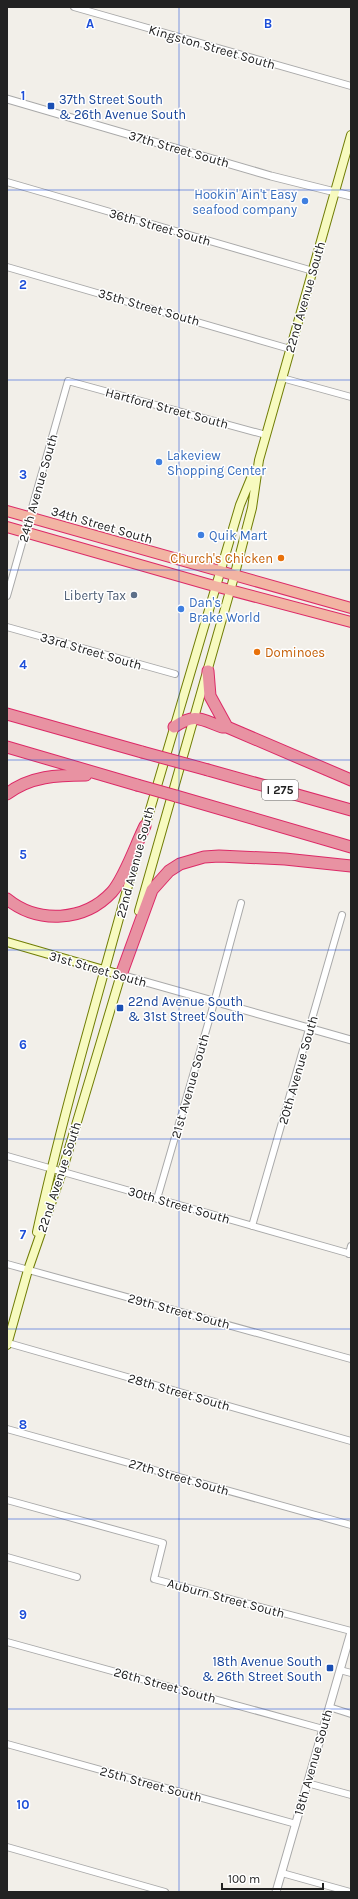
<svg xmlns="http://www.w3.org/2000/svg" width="358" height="1899" font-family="Karla,sans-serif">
<rect width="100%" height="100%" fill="#f2efe9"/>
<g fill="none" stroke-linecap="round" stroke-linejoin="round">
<!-- minor casing -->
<g stroke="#a9a9a9" stroke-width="8">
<path id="minor" d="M74 7 351 86
M7 182 313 271
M7 267 290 349
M282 378 351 397
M7 596 68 381 266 435
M7 627 175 674
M7 1156 351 1254
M157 1199 212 1010 241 903
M252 1226 342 915
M349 1254 351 1246
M7 1264 351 1359
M8 1343 351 1441
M7 1429 351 1525
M7 1500 163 1543 154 1579 351 1631
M7 1557 77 1577
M7 1642 323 1729
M340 1670 351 1673
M329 1707 351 1714
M7 1744 296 1824
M307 1783 351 1795
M7 1847 165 1892
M282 1873 350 1892"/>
</g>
<!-- tertiary casing -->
<g stroke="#a9a9a9" stroke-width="9">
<path id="tertiary" d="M7 99 271 176 351 196
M121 975 351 1040
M276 1892 351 1632"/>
</g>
<!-- secondary casing -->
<g stroke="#707d05" stroke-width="10">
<path id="secondary" d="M144 830 240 505 254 471
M139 911 234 577 252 508 259 460 351 135
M7 942 121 975
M37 1232C65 1104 103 979 137 853
M7 1345 28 1270 62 1172 122 971"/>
</g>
<!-- trunk casing -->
<g stroke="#dc2a67" stroke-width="12">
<path id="trunk" d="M7 511 351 608
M7 527 207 584 351 622"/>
</g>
<!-- motorway casing -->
<g stroke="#dc2a67" stroke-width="13">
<path id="motorway" d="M208 671 210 696 227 727
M7 714 142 752
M174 727C195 713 200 719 222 727H227L351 780
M7 747 137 785
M208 770 351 810
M7 794C30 776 58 775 86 775
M176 796 351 847
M7 899C38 924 84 922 112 892 125 877 136 844 145 826
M121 975 152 890 169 871 180 864 204 857 219 856 285 859 351 866"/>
</g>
<!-- minor -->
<use href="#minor" stroke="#fff" stroke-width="6"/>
<!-- tertiary -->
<use href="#tertiary" stroke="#fff" stroke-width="7"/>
<!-- secondary -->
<use href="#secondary" stroke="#f7fabf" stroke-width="8"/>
<!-- trunk -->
<use href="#trunk" stroke="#f2b4a3" stroke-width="10"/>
<!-- motorway -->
<use href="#motorway" stroke="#e892a2" stroke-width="11"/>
<!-- motorway-bridge casing -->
<g stroke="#dc2a67" stroke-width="13" stroke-linecap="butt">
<path id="motorway-bridge" d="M142 752 208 770
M137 785 176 796"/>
</g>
<!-- motorway-bridge -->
<use href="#motorway-bridge" stroke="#e892a2" stroke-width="11"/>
</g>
<!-- grid -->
<path fill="none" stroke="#1d4ed8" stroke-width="1" stroke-opacity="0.55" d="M179 7V1892M7 190H351M7 380H351M7 570H351M7 760H351M7 950H351M7 1139H351M7 1329H351M7 1519H351M7 1709H351"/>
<!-- markers -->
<g fill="#1a4fb4" stroke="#fff" stroke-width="1.5">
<rect x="47" y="102" width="8" height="8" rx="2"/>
<rect x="116" y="1004" width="8" height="8" rx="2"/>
<rect x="326" y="1664" width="8" height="8" rx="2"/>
</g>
<g fill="#3f7fe0" stroke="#fff" stroke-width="1.5">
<circle cx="305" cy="201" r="4"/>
<circle cx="159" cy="462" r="4"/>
<circle cx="201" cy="535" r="4"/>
<circle cx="181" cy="609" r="4"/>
</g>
<g fill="#e8710a" stroke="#fff" stroke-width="1.5">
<circle cx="281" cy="558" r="4"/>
<circle cx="257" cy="652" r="4"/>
</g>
<circle fill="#5c6f8a" stroke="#fff" stroke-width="1.5" cx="134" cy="595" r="4"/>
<g text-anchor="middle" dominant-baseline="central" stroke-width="3" stroke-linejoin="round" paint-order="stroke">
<!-- shield labels -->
<rect fill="#fff" stroke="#646464" stroke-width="1" x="262" y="780" width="36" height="20" rx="3"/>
<g font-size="12" font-weight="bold" fill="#222">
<text x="280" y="790">I 275</text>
</g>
<!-- street labels -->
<g font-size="13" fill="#222" stroke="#fff">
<text transform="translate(212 47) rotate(16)">Kingston Street South</text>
<text transform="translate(179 149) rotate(16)">37th Street South</text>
<text transform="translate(160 227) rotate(16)">36th Street South</text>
<text transform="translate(305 297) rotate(-74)">22nd Avenue South</text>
<text transform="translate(149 307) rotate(16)">35th Street South</text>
<text transform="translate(167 408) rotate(15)">Hartford Street South</text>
<text transform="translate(38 488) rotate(-74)">24th Avenue South</text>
<text transform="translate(102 525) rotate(16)">34th Street South</text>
<text transform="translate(91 651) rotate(16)">33rd Street South</text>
<text transform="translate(135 862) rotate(-75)">22nd Avenue South</text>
<text transform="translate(98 969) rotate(16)">31st Street South</text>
<text transform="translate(298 1070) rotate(-74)">20th Avenue South</text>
<text transform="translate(190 1086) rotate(-74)">21st Avenue South</text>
<text transform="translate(59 1177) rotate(-72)">22nd Avenue South</text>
<text transform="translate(179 1205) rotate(16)">30th Street South</text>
<text transform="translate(179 1311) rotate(15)">29th Street South</text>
<text transform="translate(179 1392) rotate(16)">28th Street South</text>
<text transform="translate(179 1477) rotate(16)">27th Street South</text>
<text transform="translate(226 1598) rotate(15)">Auburn Street South</text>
<text transform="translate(165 1685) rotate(15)">26th Street South</text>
<text transform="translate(313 1762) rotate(-74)">18th Avenue South</text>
<text transform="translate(151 1784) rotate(15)">25th Street South</text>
</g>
<!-- transit labels -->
<g font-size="13" fill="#164399" stroke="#fff" text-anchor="start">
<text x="59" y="99">37th Street South<tspan x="59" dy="15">&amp; 26th Avenue South</tspan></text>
<text x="128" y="1001">22nd Avenue South<tspan x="128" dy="15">&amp; 31st Street South</tspan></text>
<text x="322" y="1661" text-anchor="end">18th Avenue South<tspan x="322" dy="15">&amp; 26th Street South</tspan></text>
</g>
<!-- shop labels -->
<g font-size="13" fill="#366cbe" stroke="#fff" text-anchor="start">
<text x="297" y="194" text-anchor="end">Hookin' Ain't Easy<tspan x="297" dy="15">seafood company</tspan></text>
<text x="167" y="455">Lakeview<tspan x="167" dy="15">Shopping Center</tspan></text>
<text x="209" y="535">Quik Mart</text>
<text x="189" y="602">Dan's<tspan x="189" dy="15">Brake World</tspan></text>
</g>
<!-- food labels -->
<g font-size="13" fill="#c56008" stroke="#fff" text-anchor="end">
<text x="273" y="558">Church's Chicken</text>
<text x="265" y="652" text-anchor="start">Dominoes</text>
</g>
<!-- service labels -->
<g font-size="13" fill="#4e5e75" stroke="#fff" text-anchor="end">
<text x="126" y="595">Liberty Tax</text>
</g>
</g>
<g font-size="13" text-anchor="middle" font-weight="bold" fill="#1d4ed8" stroke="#fff" stroke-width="3" stroke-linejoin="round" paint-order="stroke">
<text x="90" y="28">A</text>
<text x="268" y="28">B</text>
<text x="23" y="100">1</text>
<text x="23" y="289">2</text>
<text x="23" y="479">3</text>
<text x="23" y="669">4</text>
<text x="23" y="859">5</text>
<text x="23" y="1049">6</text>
<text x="23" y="1239">7</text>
<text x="23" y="1429">8</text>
<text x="23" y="1619">9</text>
<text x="23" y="1809">10</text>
</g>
<!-- border -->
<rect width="358" height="1899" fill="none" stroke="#222222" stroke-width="16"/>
<!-- scale -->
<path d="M222 1883v6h101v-6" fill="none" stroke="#222222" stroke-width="2"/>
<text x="228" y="1883" font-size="12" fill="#222222" stroke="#ffffff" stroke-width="3" paint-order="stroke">100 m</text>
</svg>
